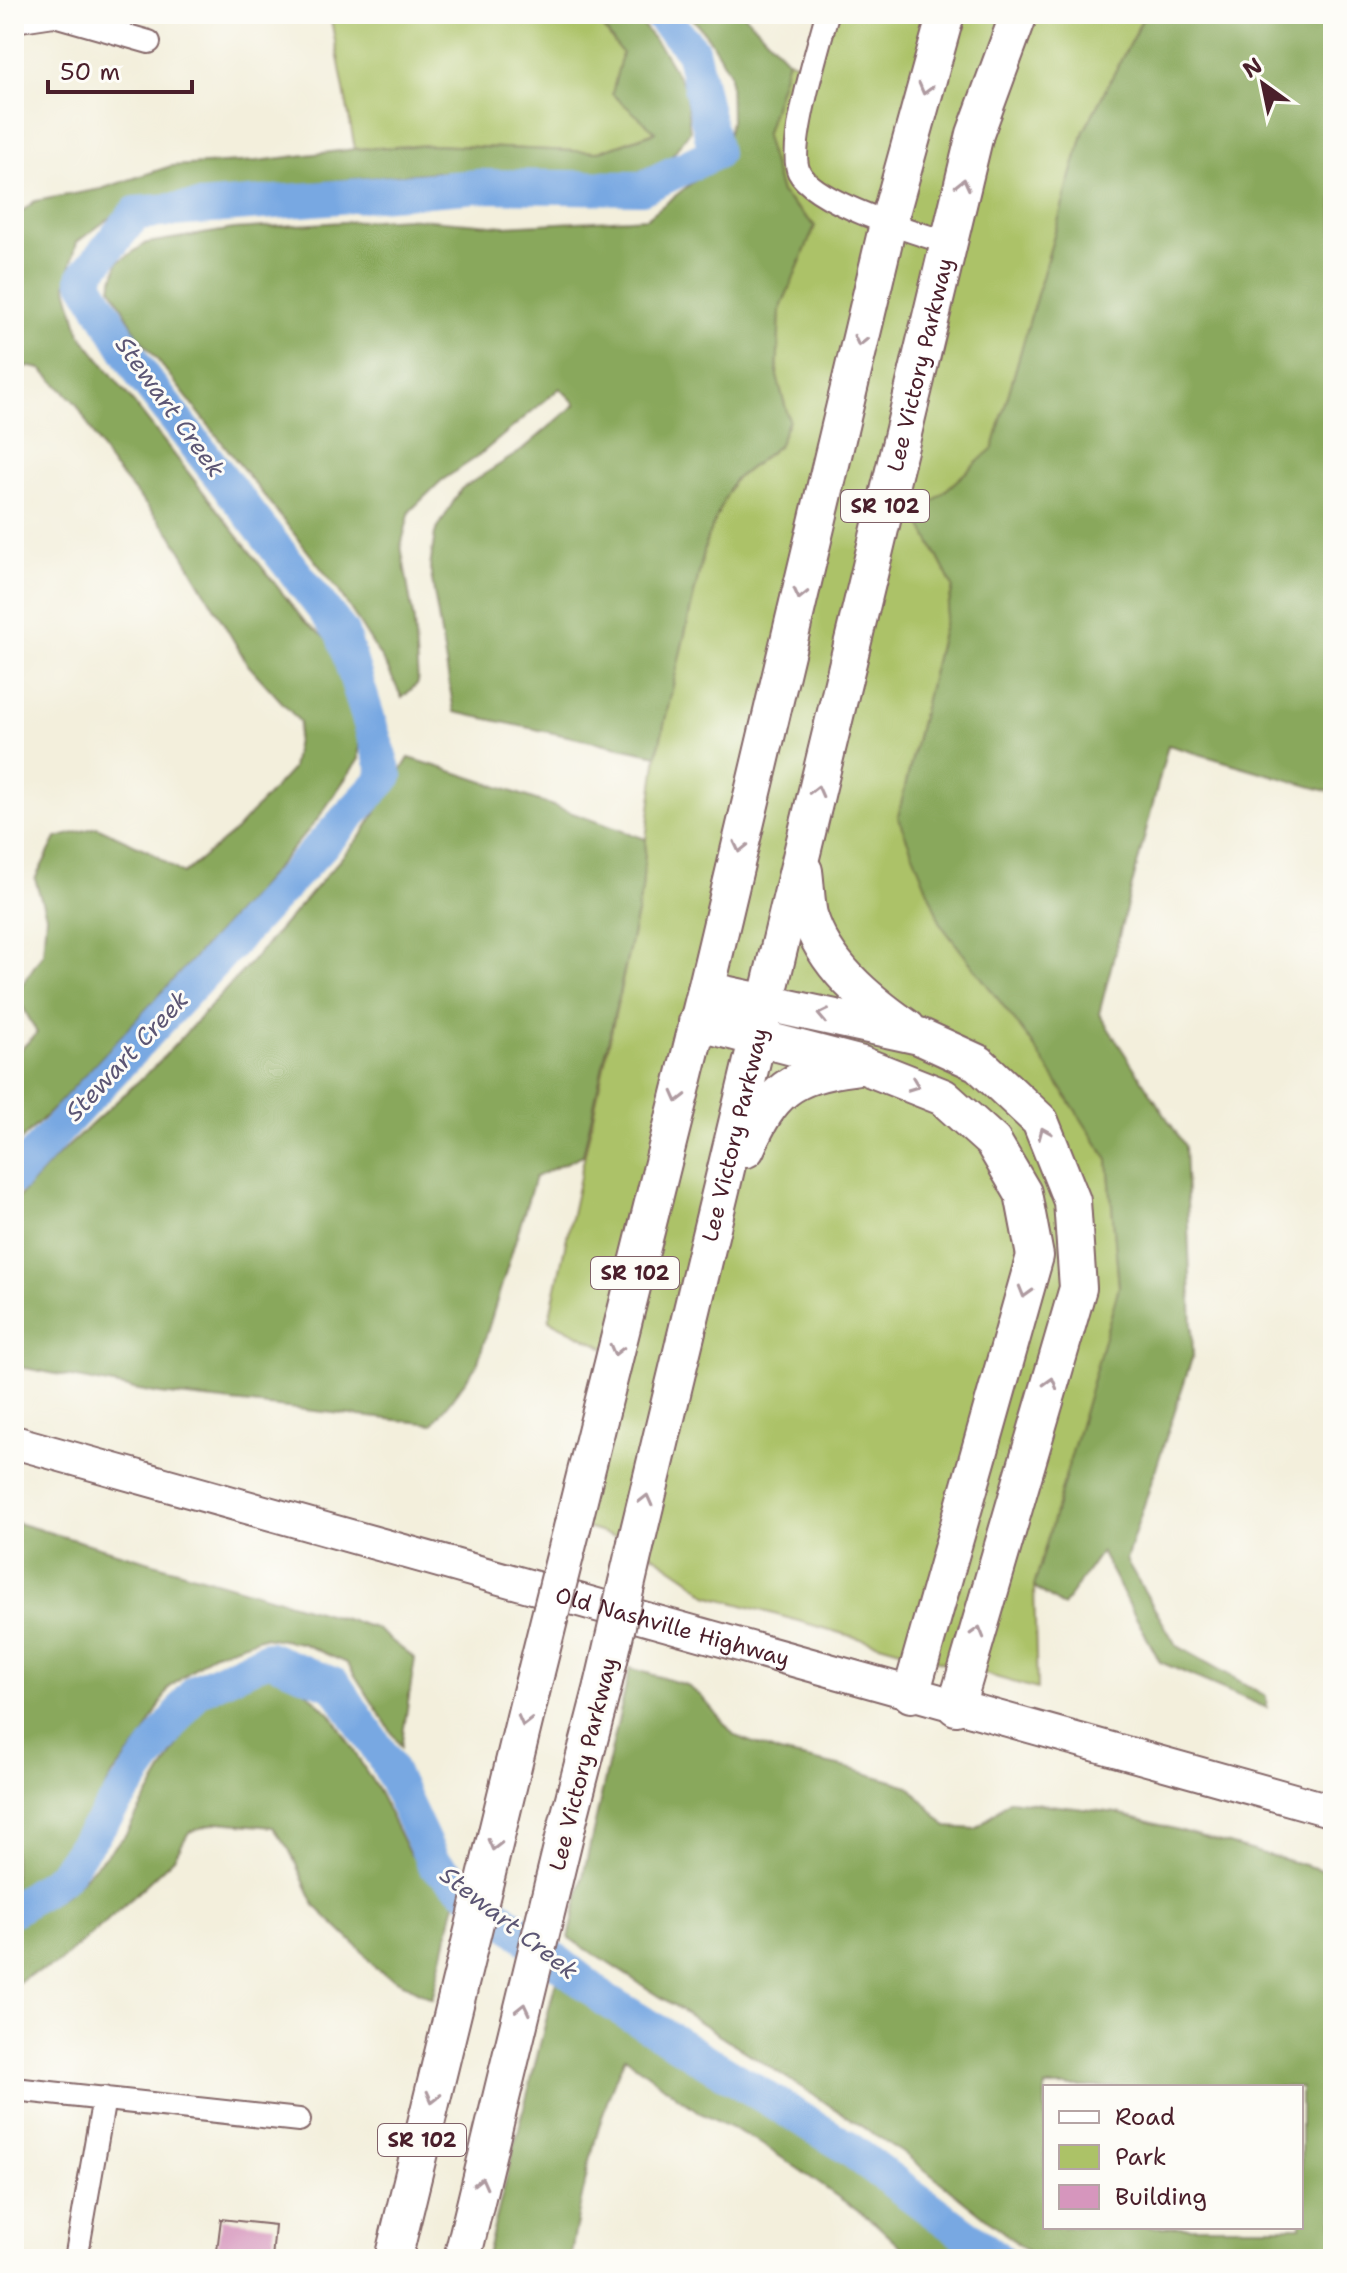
<svg xmlns="http://www.w3.org/2000/svg" width="1347" height="2273" font-family="'Shantell Sans',sans-serif">
<rect width="100%" height="100%" fill="#fdfcf7"/>
<filter id="ink" filterUnits="userSpaceOnUse"><feTurbulence type="fractalNoise" baseFrequency=".0125" numOctaves="2"/><feDisplacementMap in="SourceGraphic" scale="16" xChannelSelector="R" yChannelSelector="G"/><feConvolveMatrix kernelMatrix="1 2 1 2 8 2 1 2 1" color-interpolation-filters="sRGB"/></filter>
<filter id="wash" filterUnits="userSpaceOnUse"><feTurbulence type="fractalNoise" baseFrequency=".006" numOctaves="4" result="noise"/><feDisplacementMap in="SourceGraphic" scale="32" xChannelSelector="R" yChannelSelector="G"/><feGaussianBlur stdDeviation="1.8" result="paint"/><feColorMatrix in="noise" values="0 0 0 0 0 0 0 0 0 0 0 0 0 0 0 0 0 1.4 0 .05"/><feComposite in="paint" operator="in"/></filter>
<g filter="url(#wash)">
<rect width="100%" height="100%" fill="#f3efdc"/>
<!-- green -->
<path fill="#acc267" stroke="#7b7049" stroke-width="2" d="M330 14H593L622 53 657 131 598 152 434 145 355 149Z
M827 14H1145L1084 131 993 449 917 516 953 587 898 817 1031 1042 1108 1160 1119 1287 1034 1587 1037 1689 707 1595 689 1579 636 1543 573 1524 615 1353 549 1320 642 890 646 839 657 755 707 538 733 481 778 446 789 420 777 376 780 310 815 226 781 193 765 136 788 60 813 70Z"/>
<!-- forest -->
<path fill="#89a85c" stroke="#6a6444" stroke-width="2" fill-rule="evenodd" d="M593 14H634L663 51 685 88 690 131 670 158 629 176 527 178 436 172 235 190 126 206 77 242 66 284 80 334 305 622 333 644 359 715V759L317 820 257 890 60 1102 14 1147V1056L37 1033 16 994 43 953 46 915 35 879 56 838 97 827 149 851 183 874 234 832 292 769 300 722 248 665 171 534 109 462 76 403 41 369 14 364V218L35 201 101 189 171 166 257 161 355 149 434 145 598 152 656 132 612 94 622 53Z
M689 14H744L788 60 765 136 781 193 815 226 780 310 777 376 789 420 778 446 733 481 707 538 657 755 454 712 430 568 435 533 461 489 521 451 576 404 560 388 477 457 441 481 410 511 401 546 414 622 418 683 402 698 387 667 339 591 137 334 111 287 118 262 147 243 234 229 406 218 504 226 647 218 721 160 731 121 730 73 708 37Z
M1145 14H1333V793L1168 745 1099 1014 1185 1146 1193 1355 1126 1560 1176 1645 1266 1696 1267 1708 1160 1662 1101 1552 1063 1606 1034 1587 1119 1287 1108 1160 1031 1042 942 926 898 817 953 587 917 516 993 448 1084 131Z
M409 758C489 781 567 812 646 839L642 890 583 1155 535 1177 477 1365 433 1424 160 1394 14 1366V1202L52 1161 158 1063 252 961 363 833Z
M14 1522 375 1628 415 1659 401 1747 347 1663 301 1643 263 1637 212 1654 169 1688 143 1737 112 1776 82 1833 46 1876 14 1895Z
M630 1668 686 1685 701 1696 735 1736 780 1753 852 1769 909 1786 947 1827 976 1829 1010 1800 1117 1813 1333 1873V2259H1037L905 2154 569 1938ZM1045 2087H1301V2227H1045Z
M259 1672 297 1682 333 1717 379 1792 409 1853 456 1899 432 1999 376 1969 361 1950 315 1906 290 1851 273 1827 218 1822 189 1832 174 1858 118 1911 56 1965 27 1976 14 1985V1925L67 1894 124 1837 204 1700Z
M557 1977 715 2085 820 2143 959 2245 974 2259H914L876 2224 800 2170 754 2139 700 2113 625 2057C596 2118 582 2193 570 2259H486Z"/>
<g fill="none" stroke-linecap="round" stroke-linejoin="round">
<!-- river -->
<path stroke="#78a8e2" stroke-width="34" d="M14 1177 386 776 342 633 143 377 83 278 136 213 478 186 642 188 715 153 692 50 659 14
M14 1909 62 1877 196 1691 268 1658 335 1685 386 1761 434 1864 606 2000 844 2145 998 2259"/>
</g>
<g id="blocks">
<!-- building -->
<path fill="#d696bd" d="M221 2219 275 2225 272 2259H216Z"/>
</g>
</g>
<g filter="url(#ink)">
<use href="#blocks" fill-opacity="0" stroke="#856869" stroke-width="2"/>
<g fill="none" stroke-linecap="round" stroke-linejoin="round">
<!-- street casing -->
<g stroke="#856869" stroke-width="26">
<path id="street" d="M827 14C819 44 787 147 799 172 814 202 916 233 949 243
M14 21 54 15 149 42
M14 2089 299 2120
M76 2259 104 2098"/>
</g>
<!-- secondary casing -->
<g stroke="#856869" stroke-width="36">
<g id="secondary">
<path id="s1" d="M14 1442 1333 1811"/>
</g>
</g>
<!-- primary casing -->
<g stroke="#856869" stroke-width="40">
<g id="primary">
<path d="M804 871C806 885 806 902 809 915 824 965 867 1000 907 1028"/>
<path d="M706 990 919 1036 978 1063 1040 1121 1072 1201 1078 1288 956 1707"/>
<path d="M697 1022 862 1065 943 1097 993 1142 1023 1193 1035 1256 911 1694"/>
<path d="M746 1149C771 1091 790 1075 853 1067"/>
<path d="M573 1524 706 990 888 224 946 14"/>
<path id="s2" d="M636 1543 975 134 1019 14"/>
<path d="M393 2259 536 1672"/>
<path d="M462 2259 568 1822 603 1686"/>
</g>
</g>
<!-- street -->
<use href="#street" stroke="#fff" stroke-width="22"/>
<!-- secondary -->
<use href="#secondary" stroke="#fff" stroke-width="32"/>
<!-- primary -->
<use href="#primary" stroke="#fff" stroke-width="36"/>
<!-- primary-bridge casing -->
<g stroke="#856869" stroke-width="40" stroke-linecap="butt">
<path id="primary-bridge" d="M536 1672 573 1524
M603 1686 636 1543"/>
</g>
<!-- primary-bridge -->
<use href="#primary-bridge" stroke="#fff" stroke-width="36"/>
</g>
<!-- one-way arrows -->
<defs><path id="oneway-chevron" d="M-2-3.5L2.5 0L-2 3.5" fill="none" stroke-width="1.6" stroke-linecap="round" stroke-linejoin="round" transform="scale(2)"/></defs>
<g stroke="#ae9aa0">
<use href="#oneway-chevron" transform="translate(925 89) rotate(105)"/>
<use href="#oneway-chevron" transform="translate(963 184) rotate(-77)"/>
<use href="#oneway-chevron" transform="translate(860 341) rotate(103)"/>
<use href="#oneway-chevron" transform="translate(800 594) rotate(103)"/>
<use href="#oneway-chevron" transform="translate(817 791) rotate(-76)"/>
<use href="#oneway-chevron" transform="translate(740 847) rotate(103)"/>
<use href="#oneway-chevron" transform="translate(823 1015) rotate(-168)"/>
<use href="#oneway-chevron" transform="translate(914 1085) rotate(21)"/>
<use href="#oneway-chevron" transform="translate(678 1097) rotate(104)"/>
<use href="#oneway-chevron" transform="translate(1044 1133) rotate(-113)"/>
<use href="#oneway-chevron" transform="translate(1025 1292) rotate(106)"/>
<use href="#oneway-chevron" transform="translate(616 1350) rotate(104)"/>
<use href="#oneway-chevron" transform="translate(1051 1383) rotate(-74)"/>
<use href="#oneway-chevron" transform="translate(646 1500) rotate(-76)"/>
<use href="#oneway-chevron" transform="translate(978 1632) rotate(-74)"/>
<use href="#oneway-chevron" transform="translate(524 1721) rotate(104)"/>
<use href="#oneway-chevron" transform="translate(494 1845) rotate(104)"/>
<use href="#oneway-chevron" transform="translate(523 2009) rotate(-77)"/>
<use href="#oneway-chevron" transform="translate(433 2097) rotate(104)"/>
<use href="#oneway-chevron" transform="translate(481 2183) rotate(-76)"/>
</g>
</g>
<g text-anchor="middle" dominant-baseline="central" stroke-width="6" stroke-linejoin="round" paint-order="stroke">
<!-- shield labels -->
<g fill="#fdfcf7" stroke="#806168" stroke-width="2">
<rect x="841" y="490" width="88" height="32" rx="6"/>
<rect x="591" y="1257" width="88" height="32" rx="6"/>
<rect x="378" y="2124" width="88" height="32" rx="6"/>
</g>
<g font-size="20" font-weight="bold" fill="#4a1f2b">
<text x="885" y="506">SR 102</text>
<text x="635" y="1273">SR 102</text>
<text x="422" y="2140">SR 102</text>
</g>
<!-- street labels -->
<g font-size="22" fill="#4a1f2b" stroke="#fdfcf7">
<text stroke="none"><textPath href="#s2" startOffset="1212">Lee Victory Parkway</textPath></text>
<text stroke="none"><textPath href="#s2" startOffset="420">Lee Victory Parkway</textPath></text>
<text stroke="none"><textPath href="#s1" startOffset="684">Old Nashville Highway</textPath></text>
<text transform="translate(583 1764) rotate(-76)">Lee Victory Parkway</text>
</g>
<!-- water labels -->
<g font-size="24" font-style="italic" fill="#5c5674" stroke="#fdfcf7">
<text transform="translate(170 407) rotate(54)">Stewart Creek</text>
<text transform="translate(127 1056) rotate(-47)">Stewart Creek</text>
<text transform="translate(509 1923) rotate(38)">Stewart Creek</text>
</g>
</g>
<!-- margin -->
<rect width="1347" height="2273" fill="none" stroke="#fdfcf7" stroke-width="48"/>
<!-- legend -->
<rect x="1043" y="2085" width="260" height="144" fill="#fdfcf7" stroke="#b5a4a5" stroke-width="2"/>
<rect x="1059" y="2111" width="40" height="12" fill="#ffffff" stroke="#b5a4a5" stroke-width="2"/>
<text x="1115" y="2125" font-size="24" fill="#4a1f2b">Road</text>
<rect x="1059" y="2145" width="40" height="24" fill="#acc267" stroke="#b5a4a5" stroke-width="2"/>
<text x="1115" y="2165" font-size="24" fill="#4a1f2b">Park</text>
<rect x="1059" y="2185" width="40" height="24" fill="#d696bd" stroke="#b5a4a5" stroke-width="2"/>
<text x="1115" y="2205" font-size="24" fill="#4a1f2b">Building</text>
<!-- north arrow -->
<g transform="translate(1263 84) rotate(327)" stroke="#fdfcf7" stroke-width="6" paint-order="stroke">
<path d="M0-6L14 30L0 20L-14 30Z" fill="#4a1f2b"/>
<text y="-12" font-size="22" font-weight="bold" text-anchor="middle" fill="#4a1f2b">N</text>
</g>
<!-- scale -->
<path d="M48 80v12h144v-12" fill="none" stroke="#4a1f2b" stroke-width="4"/>
<text x="60" y="80" font-size="24" fill="#4a1f2b" stroke="#fdfcf7" stroke-width="6" paint-order="stroke">50 m</text>
</svg>
